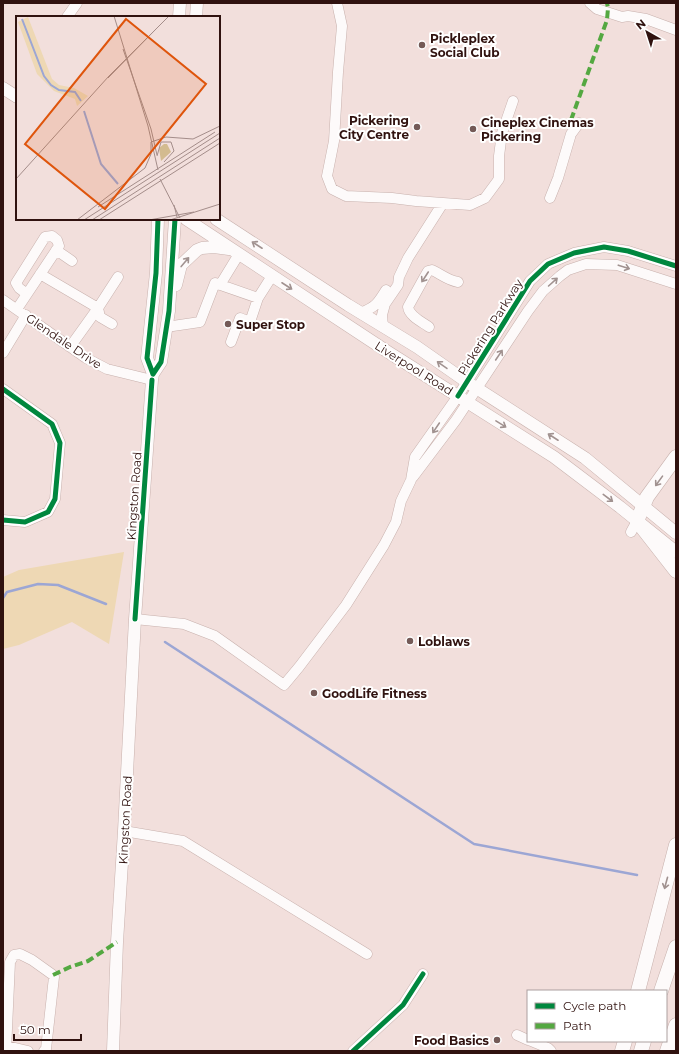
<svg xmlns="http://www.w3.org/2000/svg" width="679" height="1054" font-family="Montserrat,sans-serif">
<rect width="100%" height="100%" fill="#f2dfdc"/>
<!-- green -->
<path fill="#eed8b4" d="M124 552 109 644 72 622 19 645 3 649V577L19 570Z"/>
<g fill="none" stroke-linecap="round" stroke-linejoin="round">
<!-- stream -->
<path stroke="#9ca6d4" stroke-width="2.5" d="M3 598 7 592 38 584 58 585 106 604
M165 642 474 844 637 875"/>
<!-- minor casing -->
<g stroke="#c8b1ad" stroke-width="11">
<path id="minor" d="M337 3 342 26 338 72 334 141 327 176 332 189 346 196 392 198 416 201 470 205 485 198 499 179V156L502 133 513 101
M590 3 597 9 622 17 628 16 646 19 676 30
M67 17 77 3
M550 198 558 178 571 134 579 123
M56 250 72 261
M40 274 98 308 118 277
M220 285 239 254
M258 298 272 276
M3 300 86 358 107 369 152 380
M17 309 59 246 57 240 52 236 45 237 16 283 19 288 27 294
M360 313C376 307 378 303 386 290
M166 327 200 322 215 283 258 298 250 322 240 318 231 342
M383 327 382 315 385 304 398 285 399 277 408 258 443 203
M429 327C422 322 409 316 408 307L424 278 428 271 432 270C441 274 447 280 458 282
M70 347 98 308 100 317 112 324
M3 353 26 315
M3 389 52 424 60 443 55 499 48 512 25 522 3 520
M413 477 456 420 528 311 543 291 560 276 568 270 586 264 617 265 676 284
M631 532 637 521
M135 619 184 624 215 636 284 685 299 667 346 605 384 545 396 522 401 501 411 480 415 457 458 396 530 281 548 264 574 253 604 247 628 251 676 266
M124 831 183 841 367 954
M517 1035 528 1040
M531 1041 548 1048 551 1051
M7 1046 28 1051
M6 1051 10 962 14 955 20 954 32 960 53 975 54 977 46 1049 44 1051
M353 1051 403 1005 423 974"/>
</g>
<!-- major casing -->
<g stroke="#c8b1ad" stroke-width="13">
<path id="major" d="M179 17 180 3
M196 17 197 3
M3 88 17 97
M186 219 388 352 554 457 620 507 676 552
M216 219 348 305 417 347 467 382 585 458 676 533
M176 285 181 265 197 250 202 248 214 247 229 249
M153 374 161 362 169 311 175 219
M113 1051 117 942 124 831 135 619 152 380 153 374 147 358 156 273 158 219"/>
</g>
<!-- highway casing -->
<g stroke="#c8b1ad" stroke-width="15">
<path id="highway" d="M676 457 647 497 637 521 676 571
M638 991 676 845
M661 991 676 947
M622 1051 625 1041
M641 1051 644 1041
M667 1051 676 1025"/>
</g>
<!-- minor -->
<use href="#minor" stroke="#fdfafa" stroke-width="10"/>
<!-- major -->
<use href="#major" stroke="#fdfafa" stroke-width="12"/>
<!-- highway -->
<use href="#highway" stroke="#fdfafa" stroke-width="14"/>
<!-- quiet -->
<path stroke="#54a841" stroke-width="4" stroke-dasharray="8 4" stroke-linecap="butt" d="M571 120 607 20 608 8 607 3
M53 975 70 967 88 961 117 942"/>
<!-- cycleway casing -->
<g stroke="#fff" stroke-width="8">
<path id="cycleway" d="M153 374 161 362 169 311 175 219
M153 374 147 358 156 273 158 219
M3 389 52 424 60 443 55 499 48 512 25 522 3 520
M458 396 530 281 548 264 574 253 604 247 628 251 676 266
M135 619 152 380
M353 1051 403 1005 423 974"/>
</g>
<!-- cycleway -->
<use href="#cycleway" stroke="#00873e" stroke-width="5"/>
</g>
<!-- one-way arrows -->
<defs><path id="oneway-shaft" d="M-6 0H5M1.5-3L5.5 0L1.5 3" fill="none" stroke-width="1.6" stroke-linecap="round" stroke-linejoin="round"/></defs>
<g stroke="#a19290">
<use href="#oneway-shaft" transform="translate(257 245) rotate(-147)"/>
<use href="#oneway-shaft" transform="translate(185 262) rotate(-50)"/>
<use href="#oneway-shaft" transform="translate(624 267) rotate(18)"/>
<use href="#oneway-shaft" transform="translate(425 277) rotate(123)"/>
<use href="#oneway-shaft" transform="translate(553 282) rotate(-42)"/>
<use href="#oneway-shaft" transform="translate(287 286) rotate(33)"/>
<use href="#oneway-shaft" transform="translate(499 355) rotate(-56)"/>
<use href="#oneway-shaft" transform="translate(442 365) rotate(-145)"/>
<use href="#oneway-shaft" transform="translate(501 424) rotate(32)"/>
<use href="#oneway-shaft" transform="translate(436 428) rotate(124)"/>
<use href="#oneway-shaft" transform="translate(553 437) rotate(-147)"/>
<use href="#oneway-shaft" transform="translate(659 481) rotate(126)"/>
<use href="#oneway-shaft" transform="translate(608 498) rotate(37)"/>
<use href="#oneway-shaft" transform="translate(666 883) rotate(105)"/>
</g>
<!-- markers -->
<g fill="#745a57" stroke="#fff" stroke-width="1.5">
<circle cx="422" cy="45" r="4"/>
<circle cx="417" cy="127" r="4"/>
<circle cx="473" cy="129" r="4"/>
<circle cx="228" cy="324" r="4"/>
<circle cx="410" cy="641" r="4"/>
<circle cx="314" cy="693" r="4"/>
<circle cx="497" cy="1040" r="4"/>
</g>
<g text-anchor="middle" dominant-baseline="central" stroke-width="4" stroke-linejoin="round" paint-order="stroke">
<!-- poi labels -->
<g font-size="12" font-weight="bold" fill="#30120f" stroke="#fff" text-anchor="start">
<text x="430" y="38">Pickleplex<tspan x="430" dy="14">Social Club</tspan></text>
<text x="409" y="120" text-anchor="end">Pickering<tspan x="409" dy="14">City Centre</tspan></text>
<text x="481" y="122">Cineplex Cinemas<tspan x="481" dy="14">Pickering</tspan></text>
<text x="236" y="324">Super Stop</text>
<text x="418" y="641">Loblaws</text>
<text x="322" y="693">GoodLife Fitness</text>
<text x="489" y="1040" text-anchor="end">Food Basics</text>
</g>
<!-- street labels -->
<g font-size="12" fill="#30120f" stroke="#fff">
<text transform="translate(490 327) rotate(-58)">Pickering Parkway</text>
<text transform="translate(64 341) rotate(34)">Glendale Drive</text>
<text transform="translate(414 368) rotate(32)">Liverpool Road</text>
<text transform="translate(134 496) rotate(-86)">Kingston Road</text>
<text transform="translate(125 820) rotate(-87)">Kingston Road</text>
</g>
</g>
<!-- overview -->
<g transform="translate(16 16)">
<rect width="204" height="204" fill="#f2dfdc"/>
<path d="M12 1 36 63 43 69 58 72 72 80 61 90 59 83 38 75 21 58 2 6Z" fill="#eed8b4"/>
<path d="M148 128H151L155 136 145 145 143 132Z" fill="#d3bb8f"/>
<path fill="none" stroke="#9ca6d4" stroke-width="2" d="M6 3 28 60 35 69 43 74 59 76 65 85M68 95 85 148 102 168"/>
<path fill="none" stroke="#a48d8a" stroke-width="1" d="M98 0 132 110 142 154M107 33 135 113 141 139M92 62 140 13M141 140 145 126H155L158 135 148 146M0 163 93 60 153 0M144 163 164 202M158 189 161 201M82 191 199 116M61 204 129 152 135 138V126L150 121 177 123 204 110M68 204 204 117M76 204 204 122M83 204 204 127M133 204 178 196M154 204 204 188"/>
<path fill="#df550c" fill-opacity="0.15" stroke="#df550c" stroke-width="2" d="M110 3 190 68 89 193 9 128Z"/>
<rect width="204" height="204" fill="none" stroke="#30120f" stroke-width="2"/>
</g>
<!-- border -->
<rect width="679" height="1054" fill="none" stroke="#30120f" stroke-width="8"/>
<!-- legend -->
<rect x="527" y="990" width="140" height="52" fill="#ffffff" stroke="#aca09f"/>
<rect x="535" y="1003" width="20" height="6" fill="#00873e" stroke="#aca09f"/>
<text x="563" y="1010" font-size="12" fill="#30120f">Cycle path</text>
<rect x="535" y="1023" width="20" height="6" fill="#54a841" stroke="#aca09f"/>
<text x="563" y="1030" font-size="12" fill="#30120f">Path</text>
<!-- north arrow -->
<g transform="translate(647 32) rotate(321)" stroke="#ffffff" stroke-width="3" paint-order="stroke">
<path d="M0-3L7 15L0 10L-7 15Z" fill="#30120f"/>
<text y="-6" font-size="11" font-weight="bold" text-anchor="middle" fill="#30120f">N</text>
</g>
<!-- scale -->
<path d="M14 1034v6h67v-6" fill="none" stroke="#30120f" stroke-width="2"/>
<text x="20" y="1034" font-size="12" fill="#30120f" stroke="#ffffff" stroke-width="3" paint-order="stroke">50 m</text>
</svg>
